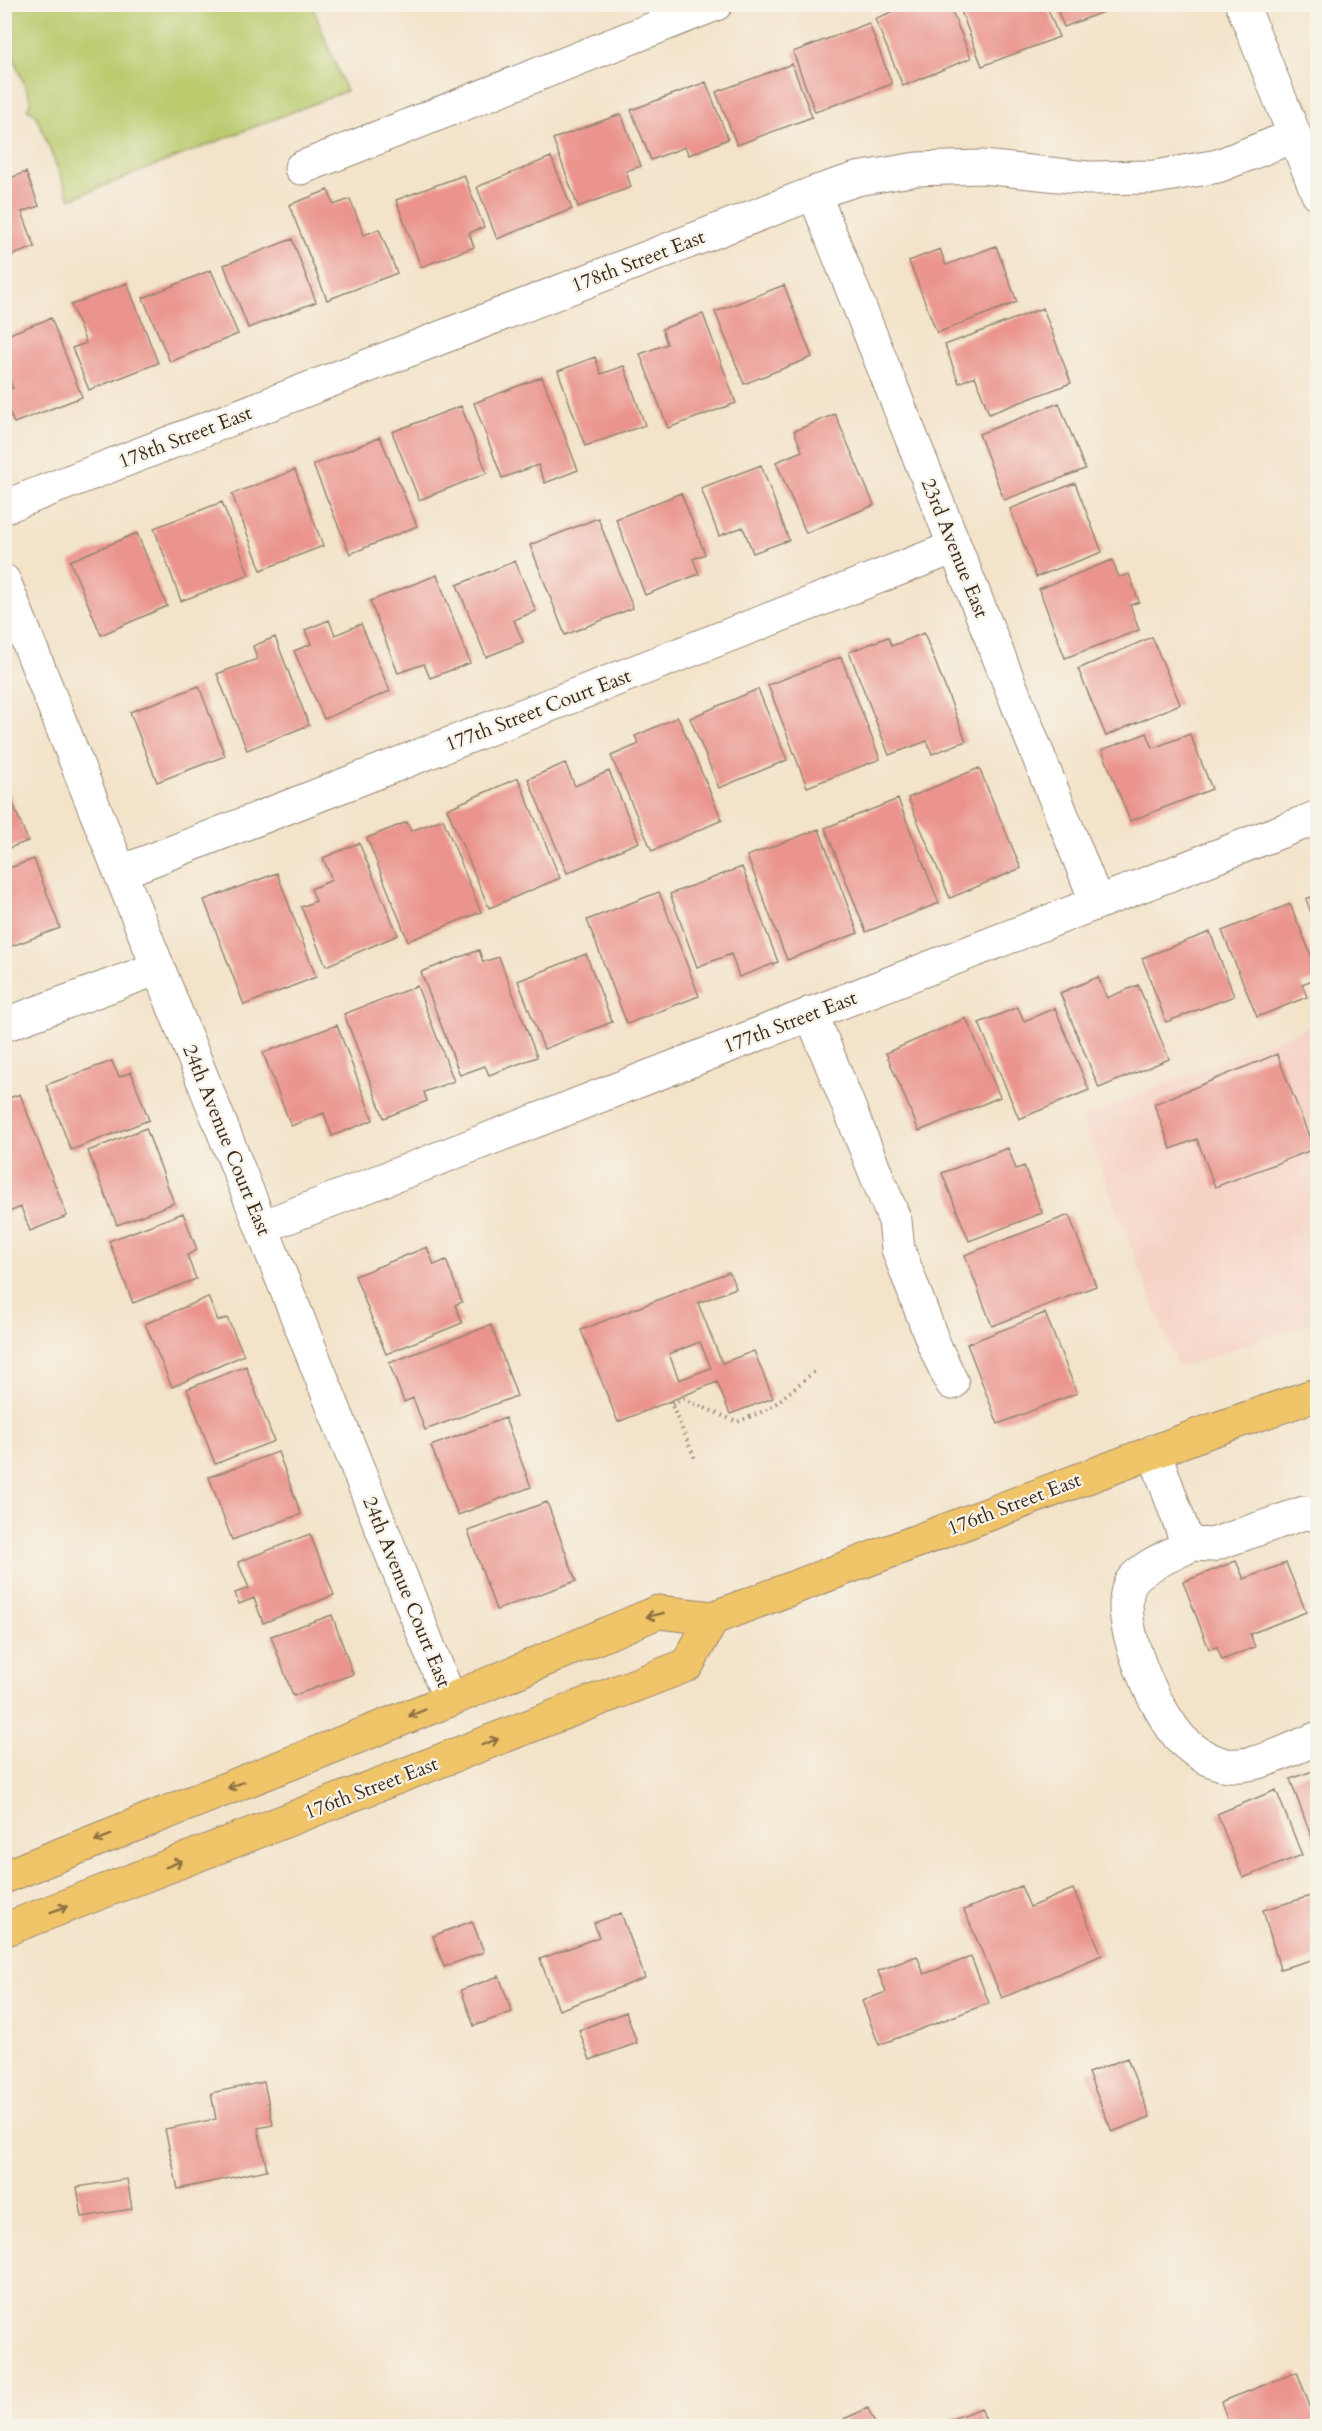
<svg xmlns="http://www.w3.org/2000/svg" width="1322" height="2431" font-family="Cardo,serif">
<rect width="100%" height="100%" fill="#f7f3e8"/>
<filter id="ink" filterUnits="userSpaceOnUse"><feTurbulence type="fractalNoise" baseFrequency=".0167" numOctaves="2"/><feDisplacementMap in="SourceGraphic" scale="12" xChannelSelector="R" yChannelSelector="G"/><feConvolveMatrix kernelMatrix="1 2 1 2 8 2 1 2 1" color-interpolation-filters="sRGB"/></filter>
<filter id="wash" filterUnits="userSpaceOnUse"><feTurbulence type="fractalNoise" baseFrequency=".008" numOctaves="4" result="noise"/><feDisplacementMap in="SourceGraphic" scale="24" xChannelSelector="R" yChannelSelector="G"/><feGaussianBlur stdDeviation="1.35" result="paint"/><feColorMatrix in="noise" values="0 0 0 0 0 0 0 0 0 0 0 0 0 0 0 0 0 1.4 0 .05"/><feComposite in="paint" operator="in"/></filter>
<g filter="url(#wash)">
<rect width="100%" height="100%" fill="#f3e3c9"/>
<!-- built -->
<path fill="#f6d2c4" d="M1317 1023V1321L1178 1368 1081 1118Z"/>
<!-- green -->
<path fill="#bacb6e" stroke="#7a7a46" stroke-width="1.5" d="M4 5H312L346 91 70 199 35 113 27 109 31 101 5 37Z"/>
<g id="blocks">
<!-- building -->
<path fill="#ea948d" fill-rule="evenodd" d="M910 4H949L971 58 903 86 875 19Z
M963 4H1046L1059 37 982 66 959 6Z
M1055 4H1121V5L1064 27Z
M869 23 892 84 815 112 793 52Z
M792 64 812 117 737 145 716 92Z
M706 82 728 139 689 155 685 147 651 160 631 110Z
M621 114 641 166 626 171 631 187 578 207 553 139Z
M551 157 572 209 497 239 477 187Z
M26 172 39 206 22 212 35 247 5 258V180Z
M464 175 484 227 469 233 474 247 421 267 396 200Z
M328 190 334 205 350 199 364 235 379 229 397 273 327 300 289 205Z
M292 239 316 302 248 328 224 265Z
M996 246 1017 302 937 333 909 261 940 249 946 265Z
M211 270 238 334 170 362 143 298Z
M127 283 158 363 89 390 72 348 86 343 71 305Z
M784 285 812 357 744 384 715 312Z
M1043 308 1071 383 989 414 975 376 959 383 945 345Z
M703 314 736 403 668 428 640 354 667 344 662 329Z
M51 318 82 397 14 423 4 399V391L13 388 4 367V336Z
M595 357 601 374 624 366 645 425 585 446 558 371Z
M542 377 578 470 545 483 538 465 502 478 474 403Z
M1059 403 1085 469 1004 500 979 434Z
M461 406 487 473 419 500 392 432Z
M835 414 874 505 806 533 776 462 802 451 794 431Z
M380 437 417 526 350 554 313 465Z
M761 465 789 540 753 553 743 527 719 536 701 488Z
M295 470 323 546 261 570 232 494Z
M1075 483 1102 552 1036 577 1010 509Z
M681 493 705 554 693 559 699 574 645 595 616 519Z
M222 502 249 575 181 601 154 528Z
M598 518 633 608 565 635 530 545Z
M137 533 167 606 101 635 70 561Z
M1112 560 1119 577 1129 574 1139 602 1130 605 1139 630 1065 658 1039 589Z
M515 561 536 611 514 620 523 642 486 657 457 585Z
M437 575 470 663 430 678 424 664 398 673 370 601Z
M329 620 335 635 361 624 390 691 324 719 294 651 311 644 305 630Z
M924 633 966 741 932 754 927 741 889 755 849 652 888 637 892 646Z
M275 637 309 725 247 750 217 674 257 659 253 646Z
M1152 637 1180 704 1106 736 1078 669Z
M841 657 880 759 807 787 768 685Z
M199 686 225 756 157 782 130 712Z
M758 689 787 760 719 788 690 718Z
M678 717 722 820 652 851 611 756 639 744 635 736Z
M1147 733 1153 748 1190 734 1212 789 1130 821 1102 750Z
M565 763 575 786 609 771 639 842 567 873 528 779Z
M979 768 1021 868 950 898 908 798Z
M518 778 560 878 489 908 447 809Z
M4 781 28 841 4 850Z
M898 799 939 903 866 932 825 828Z
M443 819 481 912 408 941 367 838 407 822 411 831Z
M819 829 858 933 787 960 747 856Z
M359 843 398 935 326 966 301 907 316 901 311 889 332 880 323 858Z
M34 859 60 928 4 949V870Z
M742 867 778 962 739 977 731 954 697 967 670 894Z
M277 873 316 977 244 1005 204 900Z
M659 892 699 996 627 1024 587 920Z
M1318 894V929H1317L1306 899Z
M1290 904 1318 972V978L1302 984 1307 997 1257 1017 1222 931Z
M1210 932 1234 996 1166 1022 1142 958Z
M479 950 483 962 499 957 537 1057 489 1075 485 1066 460 1075 421 972Z
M586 954 612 1022 544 1049 518 981Z
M1098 977 1107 998 1138 985 1169 1059 1099 1088 1060 993Z
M417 986 454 1081 424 1092 427 1101 384 1118 344 1014Z
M1018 1007 1024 1021 1055 1008 1089 1090 1019 1119 979 1023Z
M966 1018 1000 1097 919 1131 886 1053Z
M337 1025 373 1120 332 1136 324 1113 291 1126 263 1053Z
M1277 1054 1314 1149 1215 1187 1197 1139 1171 1149 1154 1104Z
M112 1061 119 1077 131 1072 149 1120 71 1150 46 1085Z
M20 1094 67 1216 30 1231 21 1207 4 1214V1100Z
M146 1128 174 1203 117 1225 88 1151Z
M1008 1148 1016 1169 1024 1166 1042 1213 969 1241 942 1173Z
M183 1213 197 1250 187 1255 196 1279 133 1303 109 1241Z
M1069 1215 1096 1286 992 1326 965 1255Z
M427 1247 434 1265 446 1260 462 1302 455 1305 462 1323 386 1354 355 1276Z
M729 1272 736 1288 698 1303 722 1363 754 1351 773 1398 730 1414 717 1382 618 1422 581 1330ZM700 1342 711 1368 679 1380 669 1354Z
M208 1297 218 1321 227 1318 244 1355 172 1387 145 1324Z
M1045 1313 1077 1393 998 1424 967 1344Z
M491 1325 517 1396 425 1430 413 1398 404 1402 389 1363Z
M246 1366 274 1441 215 1464 187 1389Z
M505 1418 531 1487 458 1515 431 1446Z
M278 1452 301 1514 232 1540 209 1477Z
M547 1502 576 1581 496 1610 468 1531Z
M310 1534 334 1595 263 1623 254 1598 239 1604 235 1593 249 1588 238 1562Z
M1236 1561 1244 1579 1286 1563 1306 1612 1250 1634 1255 1647 1222 1660 1217 1647 1209 1649 1183 1582Z
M332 1615 353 1674 293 1696 271 1636Z
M1318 1769V1852H1317L1290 1779Z
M1276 1790 1302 1855 1243 1878 1217 1814Z
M1021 1886 1030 1907 1073 1889 1102 1955 1002 1998 964 1910Z
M1314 1895 1318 1907V1958L1280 1969 1263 1910Z
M621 1913 645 1978 559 2010 540 1959 599 1937 594 1923Z
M472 1921 484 1952 444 1967 433 1936Z
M917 1956 924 1974 971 1957 989 2003 879 2045 862 2001 886 1992 878 1971Z
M499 1976 512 2012 474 2026 461 1990Z
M626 2012 637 2043 590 2060 579 2030Z
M1127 2058 1150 2117 1112 2132 1088 2073Z
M264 2082 273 2125 258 2128 267 2170 178 2189 165 2129 216 2119 211 2093Z
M127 2179 132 2209 82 2217 77 2187Z
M1297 2372 1316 2422 1305 2426H1230L1221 2402Z
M868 2408 876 2426H847L844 2419Z
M981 2408 988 2426H934Z"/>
</g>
</g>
<g filter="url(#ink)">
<use href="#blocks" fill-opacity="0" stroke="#978674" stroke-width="1.5"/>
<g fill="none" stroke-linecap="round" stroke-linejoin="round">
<!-- minor casing -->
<g stroke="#978674" stroke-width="35">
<path id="minor" d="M1242 4 1318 194
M301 168 716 4
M814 193 1097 903
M4 507 814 193 857 179 917 169 982 167 1088 178 1155 177 1218 166 1294 136
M4 581 450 1700
M121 872 955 547
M811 1013 895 1221 898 1249 935 1347 952 1383
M4 1025 158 968
M262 1227 1318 817
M1154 1451 1185 1537 1193 1544 1212 1545 1304 1513 1318 1515
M1193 1544C1177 1552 1135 1569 1129 1586 1115 1624 1156 1713 1183 1741 1194 1751 1207 1760 1222 1764 1253 1771 1290 1749 1318 1738"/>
</g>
<!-- major casing -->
<g stroke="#978674" stroke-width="35">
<path id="major" d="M4 1877 450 1700 658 1612 713 1618 1204 1433 1318 1394
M4 1930 687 1665 713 1618"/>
</g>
<!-- path -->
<path stroke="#978674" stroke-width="4" stroke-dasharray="1.5 4.5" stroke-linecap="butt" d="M670 1401 696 1461
M672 1404 684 1399 737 1422 769 1409 815 1371"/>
<!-- minor -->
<use href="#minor" stroke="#fff" stroke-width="33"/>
<!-- major -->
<use href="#major" stroke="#f0c469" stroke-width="33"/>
</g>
<!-- one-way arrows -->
<defs><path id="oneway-shaft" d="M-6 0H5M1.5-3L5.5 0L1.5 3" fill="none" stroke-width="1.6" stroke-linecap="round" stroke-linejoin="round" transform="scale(1.5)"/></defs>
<g stroke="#8c6f40">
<use href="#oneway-shaft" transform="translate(655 1615) rotate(167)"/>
<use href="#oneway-shaft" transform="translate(417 1713) rotate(158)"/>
<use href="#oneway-shaft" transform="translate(490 1742) rotate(-21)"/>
<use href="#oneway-shaft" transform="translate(236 1785) rotate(158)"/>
<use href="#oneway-shaft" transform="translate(103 1838) rotate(158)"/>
<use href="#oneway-shaft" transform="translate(174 1864) rotate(-22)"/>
<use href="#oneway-shaft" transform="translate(59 1909) rotate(-21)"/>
</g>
</g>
<g text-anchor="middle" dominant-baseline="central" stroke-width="4.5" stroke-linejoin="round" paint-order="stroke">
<!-- street labels -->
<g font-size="20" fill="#3b2a1e" stroke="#f7f3e8">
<text transform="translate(638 261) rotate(-21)">178th Street East</text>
<text transform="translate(185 437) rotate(-21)">178th Street East</text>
<text transform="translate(955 548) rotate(68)">23rd Avenue East</text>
<text transform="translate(538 710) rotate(-21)">177th Street Court East</text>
<text transform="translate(790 1022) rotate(-21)">177th Street East</text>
<text transform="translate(227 1140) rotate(68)">24th Avenue Court East</text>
<text transform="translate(1014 1504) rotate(-21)">176th Street East</text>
<text transform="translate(407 1592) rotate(68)">24th Avenue Court East</text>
<text transform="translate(371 1788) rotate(-21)">176th Street East</text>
</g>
</g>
<!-- margin -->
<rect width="1322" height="2431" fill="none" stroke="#f7f3e8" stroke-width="24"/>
</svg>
